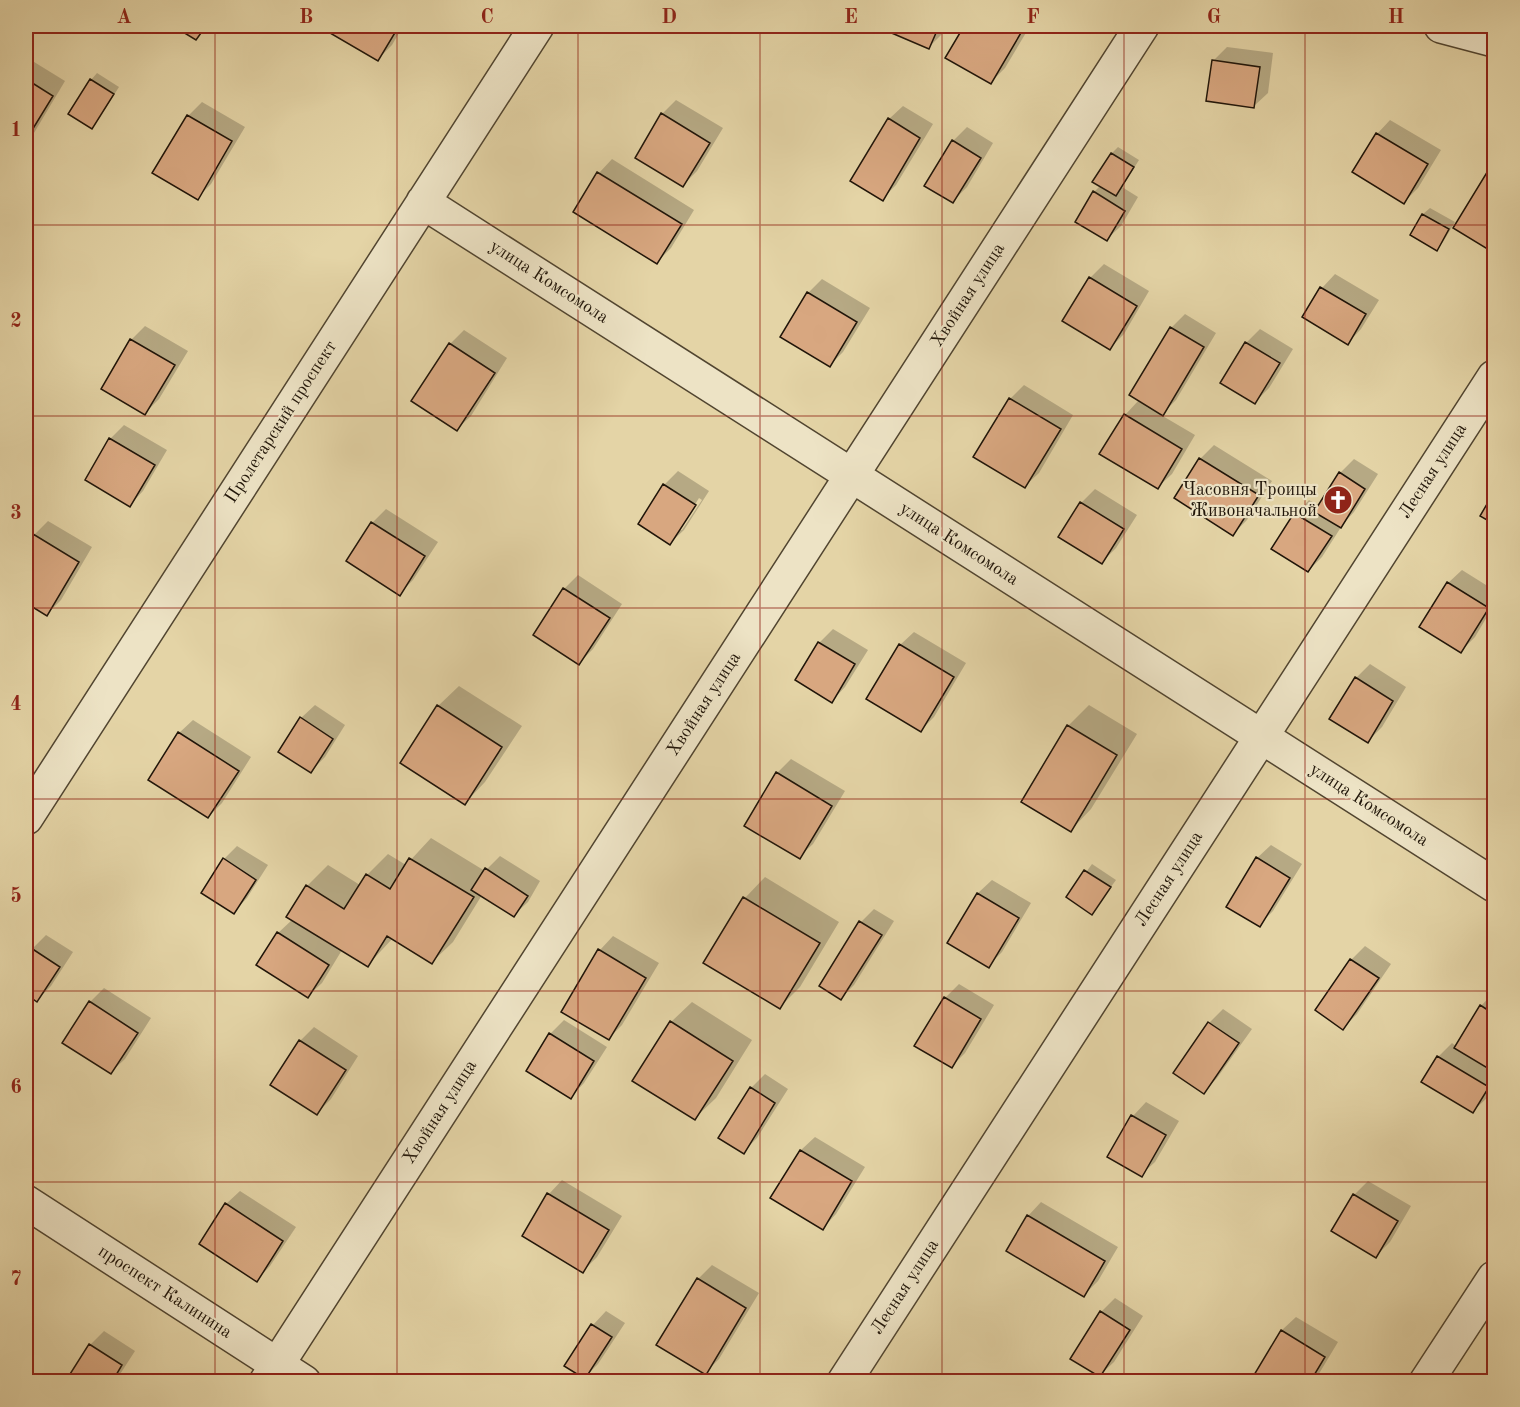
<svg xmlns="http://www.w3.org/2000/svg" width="1520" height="1407" font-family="'Old Standard TT',serif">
<rect width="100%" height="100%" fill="#e4d4a6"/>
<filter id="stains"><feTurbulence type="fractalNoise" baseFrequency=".00333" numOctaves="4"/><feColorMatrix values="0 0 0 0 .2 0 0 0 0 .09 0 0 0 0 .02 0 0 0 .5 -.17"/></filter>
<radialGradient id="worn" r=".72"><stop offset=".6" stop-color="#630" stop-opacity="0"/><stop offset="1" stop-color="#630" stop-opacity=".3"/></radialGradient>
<!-- shadow -->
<path fill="#0003" fill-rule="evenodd" d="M176 26H209L196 38Z
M321 26H403L392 45 378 59Z
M883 26H946L942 34 929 47 882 28Z
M966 26H1030L1005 68 991 82 947 57Z
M1227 47 1273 53 1268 93 1254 106 1213 61Z
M26 57 65 81 31 138 26 143Z
M97 73 119 87 98 120 92 127 91 80Z
M676 100 723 128 697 171 683 185 662 114Z
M202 102 245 127 211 184 197 198 188 116Z
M903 106 933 124 896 185 882 199 889 119Z
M1390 120 1441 150 1418 188 1404 202 1377 134Z
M967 127 993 143 967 187 953 201V141Z
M1118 147 1139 160 1122 187 1138 197 1121 226 1107 239 1094 192 1101 185 1095 181 1112 153Z
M612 159 694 210 671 248 657 262 575 211 599 173Z
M1494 166V251L1455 228Z
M1430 208 1455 222 1443 242 1437 249 1412 235 1423 214Z
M1104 264 1149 291 1124 334 1110 348 1090 278Z
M1335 274 1379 300 1361 329 1348 343 1304 317 1322 288Z
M822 279 870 308 843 352 830 365 782 337 808 293Z
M1185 314 1216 333 1176 400 1161 415 1195 435 1172 474 1158 487 1125 415 1139 400 1171 328Z
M145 326 188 351 159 399 145 413 103 388 131 340Z
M1260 329 1293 349 1269 388 1255 402 1246 343Z
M464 330 507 358 471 416 457 429 450 344Z
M1024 385 1073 415 1039 473 1025 486 1010 399Z
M124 425 167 450 143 491 130 505 110 439Z
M1214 445 1272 481 1247 520 1233 534 1200 459Z
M1354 459 1378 474 1354 512 1343 524 1322 557 1308 571 1273 549 1296 514 1309 500 1319 506 1340 473Z
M678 471 709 491 684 530 670 543 664 485ZM699 498 702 500 682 530H679Z
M1095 489 1137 515 1116 548 1102 562 1060 537 1081 503Z
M386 509 438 542 413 580 399 594 348 561 372 523Z
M48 521 92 547 61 600 47 614 26 602V549L34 535Z
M1462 570 1494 590V605L1475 637 1461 651 1448 583Z
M578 575 622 604 593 649 579 663 564 589Z
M833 629 868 650 845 687 832 701 819 643Z
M914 632 966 663 934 717 921 730 900 645Z
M1370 664 1406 687 1382 727 1368 741 1356 678Z
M459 686 522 726 485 782 465 803 438 706Z
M315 705 345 725 325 757 311 771 301 718Z
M1089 705 1137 734 1091 809 1071 830 1068 726Z
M193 720 251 757 222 803 208 817 179 733Z
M791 759 845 791 813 844 799 857 777 773Z
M431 838 485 871 500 856 540 881 528 902 514 915 482 895 453 942 432 962 393 938 368 965 342 950 322 983 308 996 278 933 293 919 307 886 328 865 360 885 367 875 388 854 406 865Z
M1271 845 1302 864 1273 911 1259 925 1257 858Z
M237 846 268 865 247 898 234 912 224 859Z
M1092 864 1116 880 1092 913 1068 897Z
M765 877 839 922 800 987 780 1007 705 963 745 898Z
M992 880 1031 903 1002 952 988 966 949 942 978 893Z
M874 909 894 921 854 985 841 998 861 922Z
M46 935 73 952 51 986 37 1000 26 992V959L32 949Z
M613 936 659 963 622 1025 608 1039 563 1011 600 950Z
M1365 946 1391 964 1357 1014 1343 1028 1317 1010 1351 960Z
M959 984 994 1005 965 1053 952 1066 945 998Z
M104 988 151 1018 125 1059 111 1072 90 1002Z
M1494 992V1085L1487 1098 1473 1111 1438 1057 1452 1043 1457 1047 1481 1006Z
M692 1002 752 1040 716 1098 695 1118 671 1022Z
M1223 1009 1252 1029 1217 1078 1204 1092 1175 1073 1209 1023Z
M564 1020 607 1047 584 1083 571 1097 550 1034Z
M314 1027 358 1056 331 1099 317 1113 300 1041Z
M765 1074 788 1089 757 1138 743 1152 751 1088Z
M1146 1102 1179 1121 1155 1162 1141 1175 1109 1156 1133 1116Z
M815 1137 865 1167 836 1214 823 1228 772 1198 801 1150Z
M562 1180 622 1216 597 1257 583 1271 524 1236 549 1194Z
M1368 1181 1411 1206 1390 1242 1376 1256 1354 1195Z
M240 1191 296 1227 270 1266 257 1280 226 1204Z
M1041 1202 1118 1247 1098 1281 1084 1295 1028 1216Z
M712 1265 759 1293 719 1359 705 1373 698 1279Z
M1115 1298 1143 1316 1114 1362 1100 1375 1101 1312Z
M606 1311 625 1323 598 1364 585 1377 566 1365 593 1325Z
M1296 1317 1338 1342 1314 1382H1257L1253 1379 1282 1330Z
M104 1331 135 1351 115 1382H67L90 1345Z"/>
<!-- building -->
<path fill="#d8a780" stroke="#201509" stroke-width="1.5" d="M173 26H206L196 40Z
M318 26H399L378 61Z
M881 26H939L929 49 880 28Z
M964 26H1025L991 84 945 58Z
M1212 60 1260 67 1254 108 1206 101Z
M26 79 53 96 26 140Z
M90 79 114 94 92 129 68 114Z
M661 113 710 143 683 187 635 158Z
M187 115 232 141 198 200 152 173Z
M888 118 920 138 883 201 850 181Z
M1376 133 1428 164 1404 204 1352 172Z
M952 140 981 158 953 203 924 186Z
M1111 153 1134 167 1116 196 1092 182Z
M1489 169 1494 172V253L1453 228Z
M597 172 682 224 657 264 573 212Z
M1093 191 1125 211 1107 241 1075 222Z
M1422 214 1449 229 1437 251 1410 235Z
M1089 277 1137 306 1110 350 1062 321Z
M1320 287 1366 314 1348 345 1302 317Z
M807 292 857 322 830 367 780 337Z
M1170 327 1204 347 1163 416 1129 395Z
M130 339 175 365 145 415 101 389Z
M1245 342 1280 363 1255 404 1220 383Z
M449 343 495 373 457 431 411 401Z
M1009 398 1061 429 1025 488 973 457Z
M1124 414 1182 449 1158 489 1099 454Z
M109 438 155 465 130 507 85 480Z
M1199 458 1259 495 1233 536 1174 498Z
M1339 472 1365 489 1341 528 1314 512Z
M663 484 696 505 670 545 638 524Z
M1494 492V524L1480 516Z
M1080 502 1124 529 1102 564 1058 537Z
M1294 513 1332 536 1308 572 1271 549Z
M371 522 425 556 400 596 346 561Z
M33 534 79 562 47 616 26 603V546Z
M1447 582 1489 608 1461 653 1419 627Z
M563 588 610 618 579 665 533 635Z
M818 642 855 664 832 703 795 680Z
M899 644 954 677 921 732 866 699Z
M1355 677 1393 701 1368 743 1329 719Z
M437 705 502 747 465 805 400 763Z
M300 717 333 739 311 773 278 752Z
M1067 725 1117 755 1071 832 1021 802Z
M178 732 239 771 208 818 148 780Z
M776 772 832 806 800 859 744 826Z
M1256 857 1290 878 1260 927 1226 907Z
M223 858 256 880 234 914 201 893Z
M409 858 474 897 432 964 387 936 368 967 286 917 306 885 344 909 366 874 390 889Z
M485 868 528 896 514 917 471 890Z
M1084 870 1111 887 1092 915 1066 897Z
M977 893 1019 918 989 968 947 943Z
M743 897 820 943 780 1009 703 963Z
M859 921 882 935 841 1000 819 986Z
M277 932 329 965 308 998 256 965Z
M31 948 60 967 37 1002 26 994V956Z
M598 949 646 978 609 1040 561 1012Z
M1350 959 1379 978 1343 1030 1315 1010Z
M944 997 981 1019 952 1068 914 1046Z
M89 1001 138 1033 111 1074 62 1043Z
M1480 1005 1494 1014V1072L1454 1048Z
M670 1021 733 1061 695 1120 632 1081Z
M1208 1022 1239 1043 1204 1094 1173 1073Z
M549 1033 594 1061 571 1099 526 1071Z
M299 1040 346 1070 317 1115 270 1085Z
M1437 1056 1489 1087 1473 1113 1421 1082Z
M750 1087 775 1103 744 1154 718 1138Z
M1131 1115 1166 1135 1142 1177 1107 1157Z
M800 1150 852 1181 823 1230 770 1198Z
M547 1193 609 1230 583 1273 522 1236Z
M1353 1194 1398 1221 1376 1258 1331 1231Z
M225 1203 283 1241 257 1282 199 1244Z
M1027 1215 1105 1261 1084 1297 1006 1251Z
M697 1278 746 1308 706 1375 656 1345Z
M1100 1311 1130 1330 1100 1377 1070 1359Z
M591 1324 612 1337 585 1379 564 1366Z
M1281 1330 1325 1357 1310 1382H1254L1251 1380Z
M89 1344 122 1365 112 1382H65Z"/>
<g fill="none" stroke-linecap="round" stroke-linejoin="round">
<!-- street casing -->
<g stroke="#514530" stroke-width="36">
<path id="street" d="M1441 26 1494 40
M423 202 1494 885
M26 818 537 26
M26 1202 304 1382
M266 1382 1142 26
M844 1382 1494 377
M1426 1382 1494 1278"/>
</g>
<!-- street -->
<use href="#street" stroke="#ede3c5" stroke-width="33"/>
</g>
<!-- grid -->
<path fill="none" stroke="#8f2418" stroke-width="1.5" stroke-opacity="0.55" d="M215 26V1382M397 26V1382M578 26V1382M760 26V1382M942 26V1382M1124 26V1382M1305 26V1382M26 225H1494M26 416H1494M26 608H1494M26 799H1494M26 991H1494M26 1182H1494"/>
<!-- icons -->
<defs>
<g id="church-disc" transform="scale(1.5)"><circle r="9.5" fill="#8f2418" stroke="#ede3c5"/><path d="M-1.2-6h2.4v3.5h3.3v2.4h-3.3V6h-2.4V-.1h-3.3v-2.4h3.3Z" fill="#fff"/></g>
</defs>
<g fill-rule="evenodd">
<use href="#church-disc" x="1338" y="500"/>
</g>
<g text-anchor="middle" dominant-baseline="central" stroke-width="4.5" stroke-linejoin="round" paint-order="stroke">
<!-- street labels -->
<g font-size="18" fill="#201509" stroke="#ede3c5">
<text transform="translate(549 282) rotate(33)">улица Комсомола</text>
<text transform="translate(968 295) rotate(-57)">Хвойная улица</text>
<text transform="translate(281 422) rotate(-57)">Пролетарский проспект</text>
<text transform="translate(1433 471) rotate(-57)">Лесная улица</text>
<text transform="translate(959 544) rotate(33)">улица Комсомола</text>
<text transform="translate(704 704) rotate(-57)">Хвойная улица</text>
<text transform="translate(1369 805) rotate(33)">улица Комсомола</text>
<text transform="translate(1169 879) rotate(-57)">Лесная улица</text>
<text transform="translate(440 1112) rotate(-57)">Хвойная улица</text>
<text transform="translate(905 1287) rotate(-57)">Лесная улица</text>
<text transform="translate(165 1292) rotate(33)">проспект Калинина</text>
</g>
<!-- poi labels -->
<g font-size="18" fill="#201509" stroke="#ede3c5" text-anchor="end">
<text x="1317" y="490">Часовня Троицы<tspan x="1317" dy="21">Живоначальной</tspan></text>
</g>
</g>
<!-- margin -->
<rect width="1520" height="1407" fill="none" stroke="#e4d4a6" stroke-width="66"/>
<rect x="33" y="33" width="1454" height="1341" fill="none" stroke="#8f2418" stroke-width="2"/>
<g font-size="20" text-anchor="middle" font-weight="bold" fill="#8f2418">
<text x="124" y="23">A</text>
<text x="306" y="23">B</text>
<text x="487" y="23">C</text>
<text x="669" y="23">D</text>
<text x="851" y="23">E</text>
<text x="1033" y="23">F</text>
<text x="1214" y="23">G</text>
<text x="1396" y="23">H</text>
<text x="16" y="136">1</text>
<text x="16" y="327">2</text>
<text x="16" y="519">3</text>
<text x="16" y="710">4</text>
<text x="16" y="902">5</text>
<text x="16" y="1093">6</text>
<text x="16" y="1285">7</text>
</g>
<rect width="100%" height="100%" filter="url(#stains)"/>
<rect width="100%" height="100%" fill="url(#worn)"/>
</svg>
